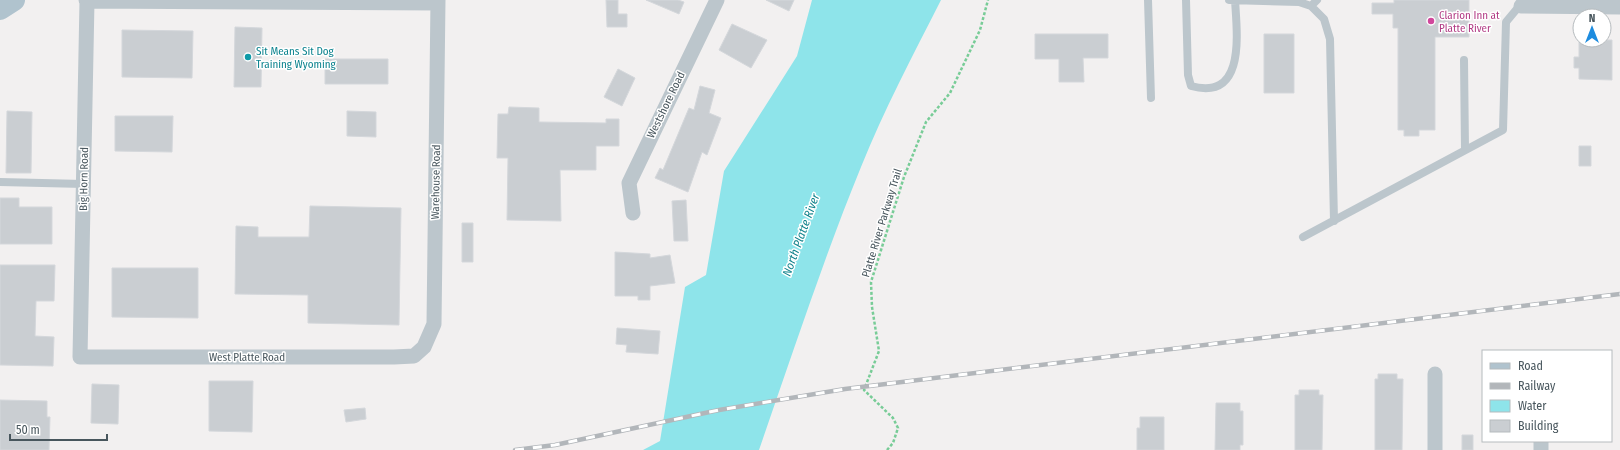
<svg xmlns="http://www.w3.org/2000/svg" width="1620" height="450" font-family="'Fira Sans Condensed',sans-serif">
<rect width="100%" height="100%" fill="#f2f0f0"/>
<!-- water -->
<path fill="#8ee4ea" d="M812 0H941C913 55 884 110 861 167 823 260 792 355 759 450H643L660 441 685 287 706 275 724 171 797 56Z"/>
<!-- building -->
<path fill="#caced2" stroke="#d4d7db" d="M606 0H618V14H627V27H607Z
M646 0H678L684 2 679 14Z
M766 0H794L789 11Z
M1394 0H1469V37H1435V130H1419V136H1404V130H1398V28H1393V14H1372V3H1394Z
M732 24 767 40 751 68 719 50Z
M235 27 262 28 261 87H234Z
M122 30 193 31 192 78 122 77Z
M1035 34H1108V58H1083L1084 82H1059V59H1035Z
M1264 34H1294V93H1264Z
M1579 40H1612V80L1579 79V68H1574V57H1579Z
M325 59H388V84H325Z
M618 69 635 78 622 106 604 97Z
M700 86 715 90 709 113 721 118 707 155 702 152 688 192 655 178 660 168 663 170 689 108 694 110Z
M509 107 539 108V122L606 123V119H619V146H596V170H560L561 221 507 220 508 158H497L498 114H508Z
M7 111 32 112 31 173H6Z
M347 111 376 112V137L347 136Z
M115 116H173L172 152 115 151Z
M1579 146H1591V166H1579Z
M0 198H19V207H52V244H0Z
M686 200 688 241H674L672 201Z
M310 206 401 208 399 325 308 323V295L235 294 236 226 258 227V237H309Z
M462 223H473V262H462Z
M615 252 650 254V258L670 255 675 283 650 286V300H638V296H615Z
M0 265H55L54 301H36L35 336 54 337 53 366 0 365Z
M112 268H198V318L112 317Z
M617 328 660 331 658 354 626 352 627 345 616 344Z
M1378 374H1397V379H1403L1402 450H1375V379H1378Z
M209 381H253L252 432 209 431Z
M92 384 119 385 118 424 91 423Z
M1299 390H1319V395H1323L1322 450H1295V395H1299Z
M0 400 47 401V417H50L49 450H0Z
M1216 403H1240V411H1243V445H1240V450H1215Z
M365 408 366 419 346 422 344 410Z
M1140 417H1164V450H1137V428H1140Z
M1462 435H1473V450H1462Z"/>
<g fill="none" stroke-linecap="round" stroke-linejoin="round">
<!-- path -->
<path stroke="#78cc97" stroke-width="2.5" stroke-dasharray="3 2" stroke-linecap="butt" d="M887 450 893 443 898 428 893 418 864 390 879 351 872 307 871 282 904 177 926 122 950 93 980 30 988 0"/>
<!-- service -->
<path stroke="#bcc6cc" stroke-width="8" d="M1148 0 1151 98
M1186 0 1188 75 1191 86C1246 101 1237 34 1235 0
M1229 0 1299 2 1311 6 1324 19 1330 39 1334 221
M1311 6 1317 0
M1464 60 1465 150
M0 182 84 184
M1303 237 1503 130 1506 22 1521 4"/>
<!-- minor -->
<path stroke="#bcc6cc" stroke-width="15" d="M86 0 87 1 438 3
M87 1 80 357H394L414 356 424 347 434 324 438 0
M1521 6 1620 7
M633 213 629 183 717 0
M1435 450V374
M1541 450V441"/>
<!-- primary -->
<path stroke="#b0c3ce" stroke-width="22" d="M0 9 14 0"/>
<!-- rail casing -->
<g stroke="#b2b6ba" stroke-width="4.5">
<path id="rail" d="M515 450 555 445 719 410 845 389 1620 294"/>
</g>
<!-- rail -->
<use href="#rail" stroke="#fff" stroke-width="3" stroke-dasharray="9" stroke-linecap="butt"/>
</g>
<!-- markers -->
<circle fill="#d1479c" stroke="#fff" stroke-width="1.5" cx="1431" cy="21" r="4"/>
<circle fill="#0f9aa8" stroke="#fff" stroke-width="1.5" cx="248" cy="57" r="4"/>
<g text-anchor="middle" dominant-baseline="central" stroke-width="3" stroke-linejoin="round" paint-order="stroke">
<!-- hotel labels -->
<g font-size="11" fill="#b23c85" stroke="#fff" text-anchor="start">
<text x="1439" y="15">Clarion Inn at<tspan x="1439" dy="13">Platte River</tspan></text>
</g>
<!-- culture labels -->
<g font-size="11" fill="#0d838f" stroke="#fff" text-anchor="start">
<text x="256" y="51">Sit Means Sit Dog<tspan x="256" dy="13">Training Wyoming</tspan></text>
</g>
<!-- street labels -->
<g font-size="11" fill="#48565d" stroke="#fff">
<text transform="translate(666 105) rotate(-64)">Westshore Road</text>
<text transform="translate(84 179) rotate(-89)">Big Horn Road</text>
<text transform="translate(436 182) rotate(-89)">Warehouse Road</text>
<text transform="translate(882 223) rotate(-73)">Platte River Parkway Trail</text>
<text x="247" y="357">West Platte Road</text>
</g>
<!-- water labels -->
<g font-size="12" font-style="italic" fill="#0f828b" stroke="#fff">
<text transform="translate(801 235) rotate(-70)">North Platte River</text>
</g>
</g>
<!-- legend -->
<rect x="1482" y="350" width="130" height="92" fill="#ffffff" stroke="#b6bbbe"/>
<rect x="1490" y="363" width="20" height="6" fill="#b0c3ce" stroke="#b6bbbe"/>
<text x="1518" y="370" font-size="12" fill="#48565d">Road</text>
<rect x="1490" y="383" width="20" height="6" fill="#b2b6ba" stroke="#b6bbbe"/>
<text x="1518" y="390" font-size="12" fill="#48565d">Railway</text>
<rect x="1490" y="400" width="20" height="12" fill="#8ee4ea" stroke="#b6bbbe"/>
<text x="1518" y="410" font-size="12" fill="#48565d">Water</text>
<rect x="1490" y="420" width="20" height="12" fill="#caced2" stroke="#b6bbbe"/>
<text x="1518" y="430" font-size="12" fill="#48565d">Building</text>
<!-- north arrow -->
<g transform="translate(1592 28)"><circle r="19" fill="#ffffff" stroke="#b6bbbe"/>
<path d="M0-3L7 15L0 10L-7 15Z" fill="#1d8cdf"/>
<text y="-6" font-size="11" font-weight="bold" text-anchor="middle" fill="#48565d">N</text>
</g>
<!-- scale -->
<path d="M10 434v6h97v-6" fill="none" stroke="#48565d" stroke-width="2"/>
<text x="16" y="434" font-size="12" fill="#48565d" stroke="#ffffff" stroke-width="3" paint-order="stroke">50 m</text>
</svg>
